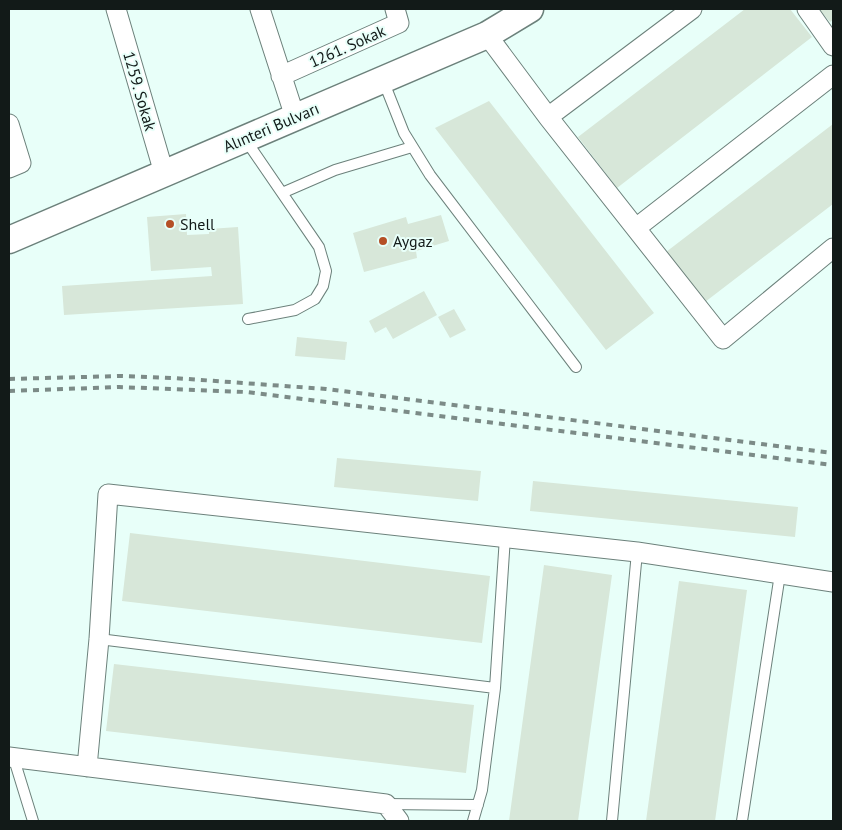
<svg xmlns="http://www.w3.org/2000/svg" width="842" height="830" font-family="'PT Sans',sans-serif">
<rect width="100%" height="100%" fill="#e8fff9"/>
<!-- building -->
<path fill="#d7e7d9" d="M745 9H790L812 37 617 188 578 137Z
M819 9H833V20L830 22Z
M489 101 654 313 606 350 435 128Z
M833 124V204L705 302 666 252Z
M186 214 187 235 209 234V229L238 227 243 304 64 315 62 286 212 276 211 267 151 271 147 217Z
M441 215 449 241 416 251 417 258 364 272 353 233 406 217 408 224Z
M424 291 437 315 393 339 386 327 375 333 369 321Z
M454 309 466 330 450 338 438 317Z
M297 337 347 342 345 360 295 356Z
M337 458 481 471 478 501 334 487Z
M533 481 798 507 795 537 530 511Z
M130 533 490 576 482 643 122 601Z
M544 565 612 575 589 741 578 821H509Z
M679 581 747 590 715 821H646Z
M114 664 474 705 466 773 106 731Z"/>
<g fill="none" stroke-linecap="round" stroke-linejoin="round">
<!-- lane casing -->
<g stroke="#6c817b" stroke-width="12">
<path id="lane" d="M383 80 404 133 430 175 576 367
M245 139 319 247 326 271 323 286 315 299 295 310 248 319
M282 193 335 170 412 147
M99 639 495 688
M13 756 33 821
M386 804 478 805
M473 821 482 790 495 688 505 537
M612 821 637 552
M742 821 780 574"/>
</g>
<!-- street casing -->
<g stroke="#6c817b" stroke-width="21">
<path id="street" d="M116 9 164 173
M260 9 295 117
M807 9 833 46
M487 35 548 117 723 339 833 248
M281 76 399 23 395 9
M548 117 692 9
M9 124 21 163 9 168
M636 228 833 75
M9 757 386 804 399 821
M87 767 99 639 108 494 637 552 833 582"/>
</g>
<!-- secondary casing -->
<g stroke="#6c817b" stroke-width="29">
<path id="secondary" d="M9 240 487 35 530 9"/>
</g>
<!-- lane -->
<use href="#lane" stroke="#fff" stroke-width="10"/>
<!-- street -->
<use href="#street" stroke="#fff" stroke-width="19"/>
<!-- secondary -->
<use href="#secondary" stroke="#fff" stroke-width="26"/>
<!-- rail -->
<path stroke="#7c8b87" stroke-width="4" stroke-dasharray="6 6" stroke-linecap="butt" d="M9 379 120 376 174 378 326 389 833 453
M9 391 119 387 246 392 833 465"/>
</g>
<!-- markers -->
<g fill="#b54f25" stroke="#e8fff9" stroke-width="2">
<circle cx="170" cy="224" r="5"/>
<circle cx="383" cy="241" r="5"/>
</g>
<g text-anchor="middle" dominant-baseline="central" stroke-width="4" stroke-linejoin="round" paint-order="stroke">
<!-- street labels -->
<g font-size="16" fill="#121a18" stroke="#e8fff9">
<text transform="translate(347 46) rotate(-24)">1261. Sokak</text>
<text transform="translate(140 91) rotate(74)">1259. Sokak</text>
<text transform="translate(271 127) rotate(-23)">Alınteri Bulvarı</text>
</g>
<!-- poi labels -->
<g font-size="16" fill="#121a18" stroke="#e8fff9" text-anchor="start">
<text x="180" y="224">Shell</text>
<text x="393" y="241">Aygaz</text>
</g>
</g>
<!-- border -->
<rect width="842" height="830" fill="none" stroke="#121a18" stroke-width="20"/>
</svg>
